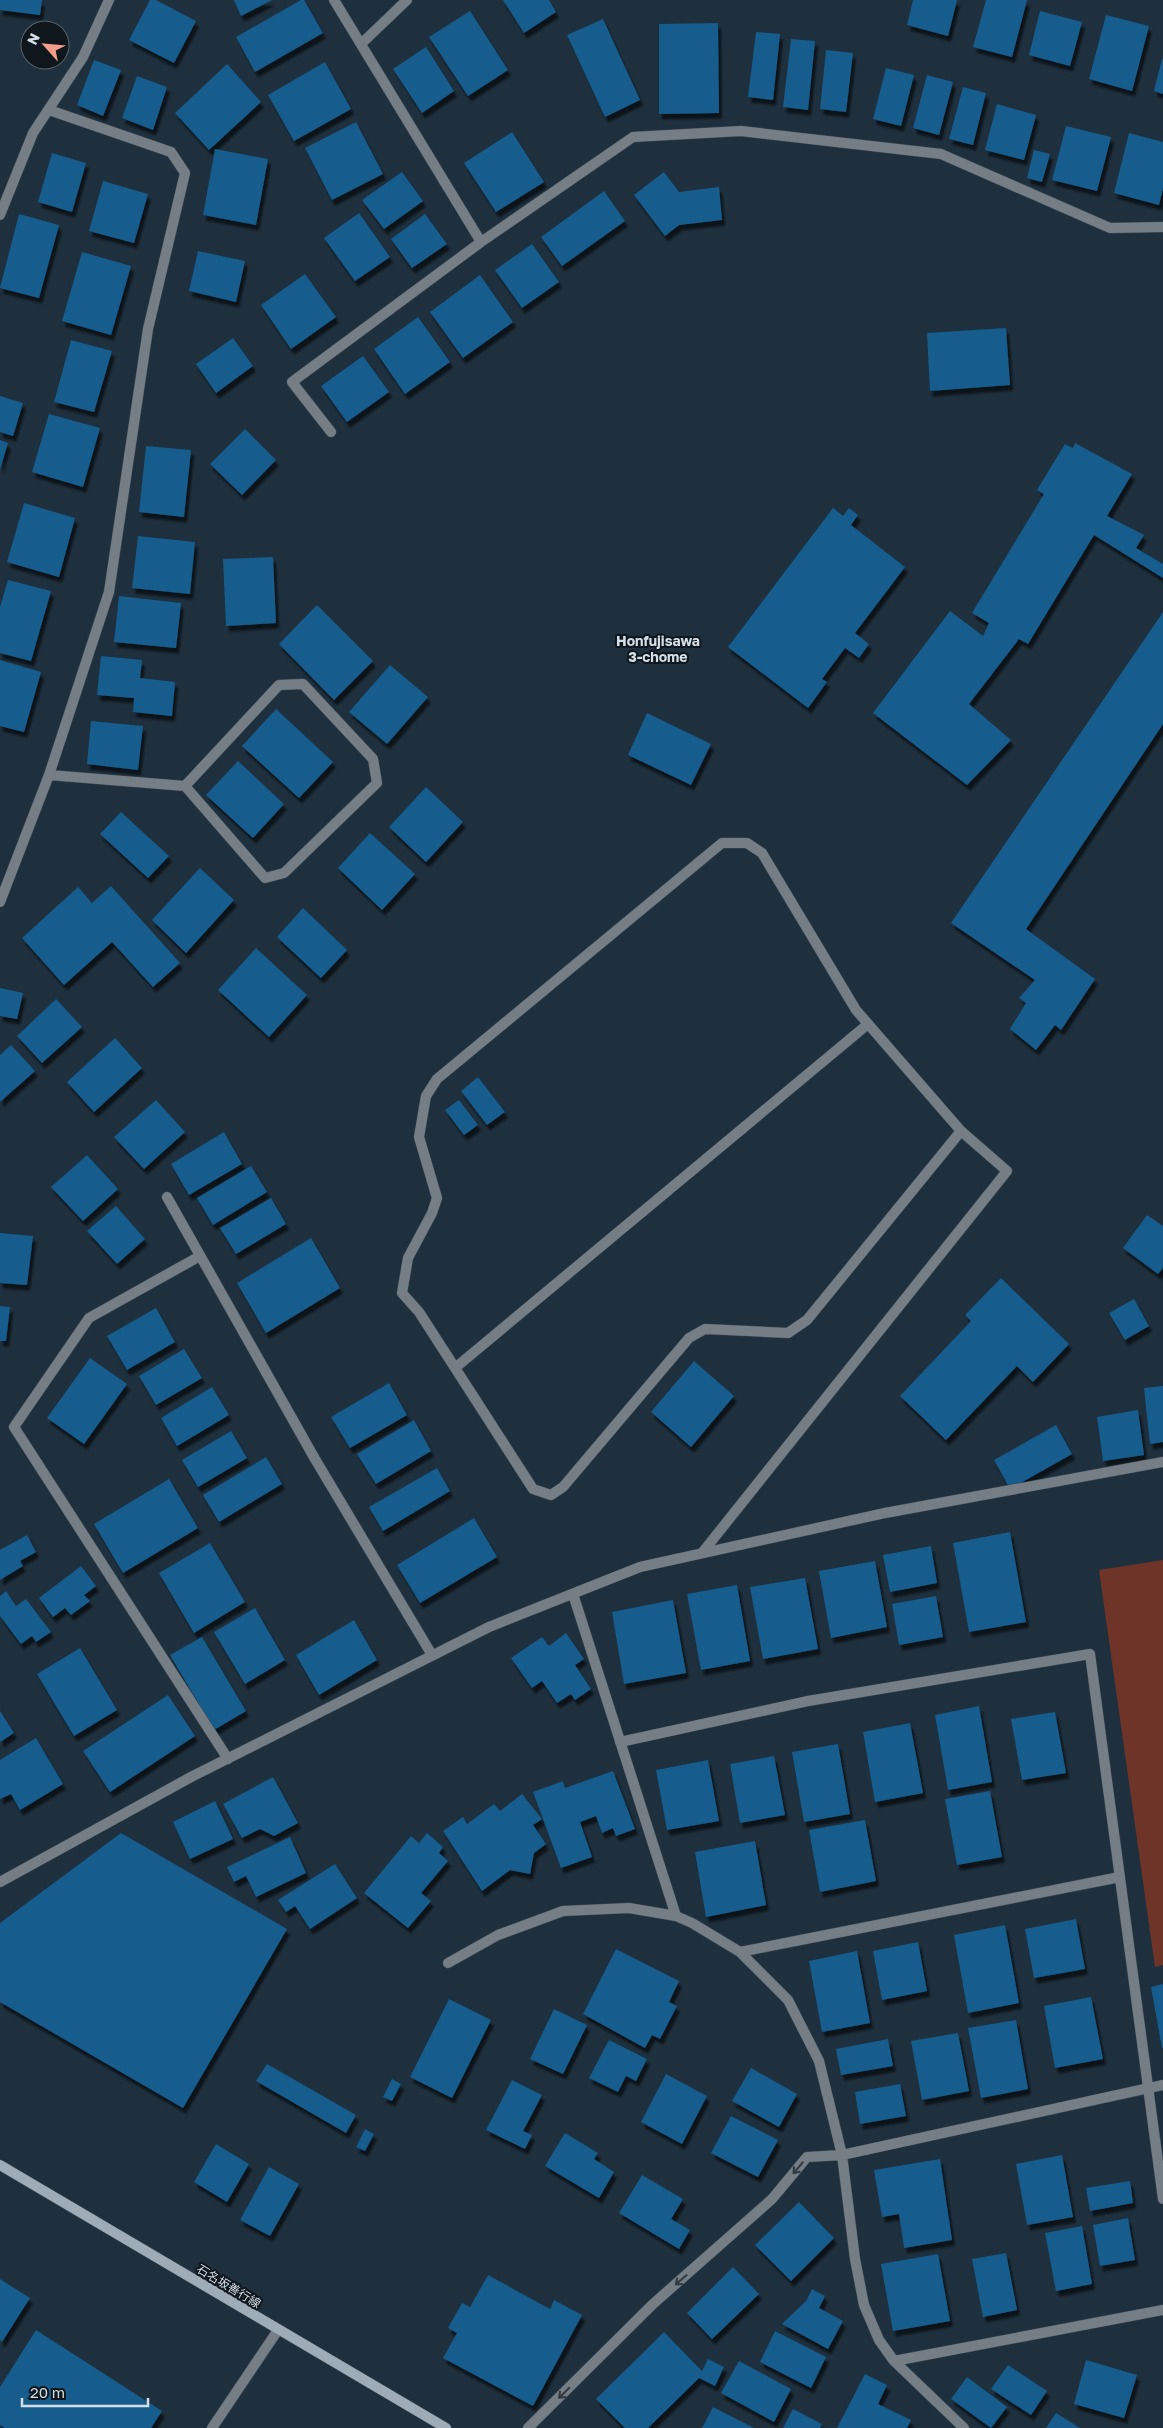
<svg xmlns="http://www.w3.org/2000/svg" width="1163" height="2428" font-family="'Golos Text','Noto Sans JP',sans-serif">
<defs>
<filter id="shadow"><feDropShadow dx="3" dy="5.5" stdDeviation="1" flood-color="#0009"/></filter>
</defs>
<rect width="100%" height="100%" fill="#1e2f3d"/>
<!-- green -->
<path fill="#6e3427" d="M1163 1560V1965L1155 1967 1099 1570Z"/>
<!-- building -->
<path fill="#155c8d" filter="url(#shadow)" d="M0 0H42L40 15 0 10Z
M150 0H156L196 21 174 63 129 40Z
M234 0H272L241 16Z
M301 0H304L323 33 255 72 236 37Z
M503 0H549L556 12 524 33Z
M913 0H957L948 36 907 25Z
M986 0H1027L1012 57 973 47Z
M470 11 508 70 468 96 429 37Z
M1040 11 1082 22 1070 66 1029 55Z
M1106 15 1149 26 1132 91 1089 79Z
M603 19 640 100 605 117 567 35Z
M718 23 719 113 659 114V24Z
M756 32 780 34 773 100 748 97Z
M791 39 815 41 808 110 783 107Z
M426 47 454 91 422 113 393 69Z
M826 50 853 53 846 112 820 109Z
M1162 59H1163V94L1154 91Z
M94 60 121 70 103 116 77 105Z
M325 62 351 109 294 141 268 95Z
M227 64 261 102 209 150 175 113Z
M886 68 914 75 901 126 873 119Z
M927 75 953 82 939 135 913 128Z
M137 76 167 87 153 130 122 118Z
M963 87 986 93 973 145 949 139Z
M997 104 1036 115 1024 160 985 150Z
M356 122 383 174 332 200 305 148Z
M1066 126 1111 137 1097 191 1052 180Z
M512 132 544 182 496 212 464 163Z
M1129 133 1163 142V188L1159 205 1114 193Z
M215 149 268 159 256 225 203 215Z
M1034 150 1050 154 1042 182 1027 178Z
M52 153 86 163 72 212 38 202Z
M402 172 423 201 384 229 362 200Z
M664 172 679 192 719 187 722 220 679 225 665 236 634 195Z
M103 181 148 194 134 243 89 231Z
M604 191 625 221 562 266 541 237Z
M359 213 390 257 355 281 324 238Z
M19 214 59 225 39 298 0 288Z
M425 214 447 244 412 268 391 239Z
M532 244 559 282 522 308 495 270Z
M198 251 245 261 236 302 189 291Z
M82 252 131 266 111 335 62 321Z
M305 274 336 317 291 349 261 305Z
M480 275 513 322 463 358 430 312Z
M418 317 450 362 405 394 374 349Z
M1006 328 1010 385 930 391 927 333Z
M233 338 253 366 216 393 196 364Z
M71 340 112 351 94 412 54 402Z
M363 356 389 392 347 422 321 386Z
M0 396 23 403 13 436 0 432Z
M49 414 100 428 83 487 32 472Z
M245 429 276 460 242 495 210 464Z
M0 440 8 443 0 469Z
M1075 443 1132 474 1107 516 1144 535 1136 548 1163 564V578L1094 535 1028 644 1019 639 969 704 1011 740 967 785 873 713 950 611 983 636 989 623 972 613 1044 494 1037 490 1065 444 1073 448Z
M146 446 191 450 184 517 139 512Z
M24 503 75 518 59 577 7 562Z
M833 508 843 516 849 508 858 515 851 525 905 567 855 633 869 644 859 658 845 648 822 679 827 682 808 708 728 647Z
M138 536 195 542 190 594 132 588Z
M273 557 276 623 226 626 223 559Z
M8 580 51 591 31 661 0 653V607Z
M119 596 181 603 176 648 114 642Z
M317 605 373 661 334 700 279 644Z
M1163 612V724L1026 929 1095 979 1061 1030 1055 1025 1036 1050 1010 1029 1026 1003 1019 998 1035 980 951 923Z
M101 656 142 660 140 678 175 682 172 716 133 712 134 698 97 695Z
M0 660 41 672 24 732 0 726Z
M390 665 428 697 387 744 349 712Z
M276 709 333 762 299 798 242 746Z
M647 713 711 744 691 785 628 755Z
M91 721 143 726 138 770 87 764Z
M238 761 284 804 253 838 206 795Z
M426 787 463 822 426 862 389 827Z
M121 812 169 856 148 878 100 834Z
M370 833 415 874 382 910 338 868Z
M200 868 234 900 186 953 152 920Z
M111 886 180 963 153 987 112 942 64 985 22 938 78 887 92 903Z
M303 908 347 950 321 978 277 937Z
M256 948 307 995 269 1037 218 990Z
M0 988 23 993 17 1019 0 1016Z
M56 999 82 1027 42 1063 17 1036Z
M115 1038 142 1068 94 1112 67 1082Z
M11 1045 35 1071 0 1102V1055Z
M478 1077 505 1112 487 1125 461 1091Z
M156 1100 185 1132 144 1169 114 1137Z
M459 1100 478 1125 464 1135 445 1110Z
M224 1132 242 1164 189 1195 171 1164Z
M87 1155 118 1189 83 1221 51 1187Z
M251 1166 267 1192 213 1225 197 1198Z
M271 1198 286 1224 236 1254 220 1228Z
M116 1206 145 1239 117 1264 87 1231Z
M1147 1215 1163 1226V1268L1158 1274 1123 1248Z
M0 1233 33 1236 27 1285 0 1283Z
M311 1238 340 1288 266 1333 237 1283Z
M1001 1278 1069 1344 1033 1382 1017 1366 946 1440 900 1396 971 1321 965 1315Z
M1134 1299 1149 1326 1125 1340 1109 1313Z
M0 1306 10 1307 6 1341H0Z
M156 1308 175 1342 127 1370 107 1336Z
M184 1349 202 1378 156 1405 139 1376Z
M90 1358 127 1384 84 1444 47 1418Z
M694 1361 734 1396 691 1447 651 1412Z
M389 1383 407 1415 350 1448 331 1417Z
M1163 1386V1442L1150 1444 1144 1388Z
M212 1387 229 1415 177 1446 161 1418Z
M1138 1410 1144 1455 1103 1461 1097 1417Z
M414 1420 431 1451 376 1484 357 1454Z
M1056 1425 1072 1454 1010 1489 994 1460Z
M231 1431 247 1458 198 1487 182 1460Z
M266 1457 282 1484 219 1522 203 1495Z
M437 1468 450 1491 383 1531 369 1507Z
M169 1479 198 1528 123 1573 94 1524Z
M474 1518 497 1557 420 1603 397 1565Z
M1010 1532 1026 1622 969 1632 953 1543Z
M27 1535 36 1552 20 1561 23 1566 0 1580V1550Z
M210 1543 245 1602 194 1633 159 1573Z
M931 1546 937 1583 890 1592 883 1555Z
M875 1561 887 1627 831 1638 819 1571Z
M81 1566 96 1586 84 1595 90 1601 71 1615 65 1608 53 1617 39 1598Z
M805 1578 818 1649 763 1659 750 1587Z
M737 1585 750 1661 701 1670 687 1594Z
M6 1591 16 1606 26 1599 51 1632 36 1642 32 1636 21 1644 0 1616V1596Z
M936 1596 943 1637 899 1645 892 1604Z
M673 1600 686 1673 624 1684 612 1612Z
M255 1608 285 1660 245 1684 214 1632Z
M354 1620 377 1660 319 1695 296 1655Z
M566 1633 584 1659 575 1665 591 1689 575 1700 571 1694 557 1703 542 1681 532 1688 511 1658 542 1637 549 1646Z
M202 1637 246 1711 214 1730 170 1655Z
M80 1648 117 1710 74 1736 37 1674Z
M168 1695 195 1736 110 1792 83 1751Z
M979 1706 992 1782 948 1790 935 1715Z
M0 1711 14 1733 0 1742Z
M1055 1712 1066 1773 1022 1780 1011 1719Z
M910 1723 923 1793 875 1802 863 1732Z
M36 1738 63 1784 20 1810 11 1794 0 1799V1760Z
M838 1744 850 1814 804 1822 792 1752Z
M774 1756 785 1815 740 1823 730 1764Z
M708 1760 719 1821 667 1830 656 1770Z
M613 1771 635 1829 616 1836 613 1828 602 1833 596 1816 580 1822 592 1857 561 1868 533 1792 563 1781 565 1788Z
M273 1777 298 1823 274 1836 260 1829 242 1838 223 1804Z
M990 1791 1002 1857 957 1865 945 1799Z
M522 1794 542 1819 533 1825 546 1844 534 1853 530 1874 510 1870 482 1891 443 1831 463 1817 467 1824 494 1804 500 1811Z
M215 1801 233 1839 190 1859 173 1822Z
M865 1820 876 1881 820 1892 809 1830Z
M121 1833 287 1929 183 2108 0 2002V1923Z
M427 1833 443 1847 439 1853 448 1861 421 1893 431 1901 408 1928 364 1893 411 1836 419 1843Z
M290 1837 306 1873 256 1897 246 1876 234 1882 227 1867Z
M755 1841 766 1905 706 1917 695 1852Z
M335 1864 357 1898 310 1929 295 1906 286 1912 278 1900Z
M1076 1919 1085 1969 1034 1978 1025 1929Z
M1005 1925 1019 2003 968 2013 954 1935Z
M918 1942 927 1991 882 2000 873 1951Z
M616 1949 679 1981 669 2002 677 2006 660 2039 652 2035 645 2048 583 2014Z
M857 1951 870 2023 822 2032 809 1961Z
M1163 1984V2048H1162L1151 1987Z
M1091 1997 1103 2059 1055 2068 1044 2006Z
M449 1999 491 2020 452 2098 410 2077Z
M554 2009 587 2025 563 2074 530 2059Z
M1016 2020 1028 2089 981 2098 968 2028Z
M958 2033 969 2091 922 2100 911 2041Z
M888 2039 893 2066 841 2075 836 2049Z
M609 2040 647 2059 636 2081 626 2076 618 2092 589 2078Z
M267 2064 356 2115 346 2133 256 2081Z
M751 2068 797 2094 779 2127 732 2101Z
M666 2074 707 2096 682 2144 641 2122Z
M392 2079 401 2084 392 2101 383 2097Z
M512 2080 542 2095 523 2131 532 2135 525 2149 486 2130Z
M900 2084 906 2116 860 2124 855 2092Z
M731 2116 778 2140 758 2177 711 2153Z
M365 2129 374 2134 365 2151 356 2147Z
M565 2133 598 2153 594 2159 614 2172 599 2198 545 2166Z
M216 2144 249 2164 227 2202 194 2182Z
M1062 2155 1073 2217 1027 2225 1016 2164Z
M940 2159 952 2240 904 2248 899 2214 882 2217 874 2170Z
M269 2167 299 2184 270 2236 240 2220Z
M642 2175 683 2199 671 2219 690 2230 679 2249 619 2213Z
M1130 2181 1133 2203 1090 2211 1086 2188Z
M799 2202 834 2238 791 2281 755 2245Z
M1128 2218 1135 2260 1100 2266 1093 2225Z
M1082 2226 1092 2284 1056 2291 1045 2233Z
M1006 2253 1017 2310 983 2317 972 2259Z
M938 2254 950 2321 893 2331 881 2264Z
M733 2267 759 2294 712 2339 687 2313Z
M488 2275 550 2309 554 2300 582 2315 533 2406 443 2358 457 2333 448 2328 462 2303 470 2307Z
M0 2279 30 2298 2 2342 0 2340Z
M812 2289 825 2296 819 2308 843 2321 828 2349 782 2324 806 2301Z
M36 2330 162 2411 151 2428H5L0 2425V2387Z
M775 2331 826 2357 811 2388 760 2362Z
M664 2332 702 2371 708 2359 724 2367 715 2386 699 2378 648 2428H625L596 2399Z
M1086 2360 1137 2375 1124 2418 1074 2404Z
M739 2361 791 2389 774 2422 721 2393Z
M1008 2365 1047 2391 1031 2415 991 2389Z
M865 2374 887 2385 878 2404 911 2420 907 2428H837Z
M967 2377 1007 2407 991 2428 951 2399Z
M713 2407 754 2428H702Z
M793 2409 822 2424 820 2428H783Z
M1056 2413 1080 2428H1046Z"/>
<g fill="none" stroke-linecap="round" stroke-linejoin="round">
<!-- lane casing -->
<g stroke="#3b4b58" stroke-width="11">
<path id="lane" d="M722 843H747L762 853 856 1010 961 1131 807 1320 788 1333 705 1329 689 1338 563 1487 551 1495 533 1489 419 1312 402 1293 408 1258 432 1213 437 1198 419 1137 426 1096 437 1079Z
M455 1368 868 1024
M702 1553 1007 1171 961 1131
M212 2428 278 2330"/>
</g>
<!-- street casing -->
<g stroke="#3b4b58" stroke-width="11">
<path id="street" d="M334 0 481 242
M361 44 407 0
M0 215 33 133 83 57 109 0
M331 432 292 382 481 242 633 137 741 131 941 154 1110 228 1163 227
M49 775 185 786 265 878 284 873 377 783 373 759 303 684 279 685 185 786
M0 902 49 775 109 592 148 329 185 173 171 152 49 110
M167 1197 315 1459 432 1655
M200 1256 89 1318 14 1427 228 1759
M573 1594 676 1916
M620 1742 808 1701 1090 1654 1163 2199
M0 1882 191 1777 489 1627 640 1567 885 1513 1163 1462
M740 1952 1120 1877
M448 1963 498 1935 563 1911 629 1908 676 1916 692 1923 740 1952 788 2000 819 2061 842 2155 855 2259 864 2305 879 2340 894 2361 964 2428
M894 2361 1163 2310
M528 2428 653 2304 772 2199 807 2157 842 2155 1163 2085"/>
</g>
<!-- secondary casing -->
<g stroke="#3b4b58" stroke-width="11">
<path id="secondary" d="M0 2165 446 2428"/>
</g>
<!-- lane -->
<use href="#lane" stroke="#757e85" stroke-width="10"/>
<!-- street -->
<use href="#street" stroke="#757e85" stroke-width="10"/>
<!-- secondary -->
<use href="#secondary" stroke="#9eacb8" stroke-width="10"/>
</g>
<!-- one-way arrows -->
<defs><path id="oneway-shaft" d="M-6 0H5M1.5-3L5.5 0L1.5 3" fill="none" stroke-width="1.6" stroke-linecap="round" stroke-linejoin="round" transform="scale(1.25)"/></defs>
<g stroke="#333a41">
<use href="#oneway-shaft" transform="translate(798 2168) rotate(130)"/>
<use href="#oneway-shaft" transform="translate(681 2280) rotate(139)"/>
<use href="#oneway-shaft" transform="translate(564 2393) rotate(135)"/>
</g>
<g text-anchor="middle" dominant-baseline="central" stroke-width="4" stroke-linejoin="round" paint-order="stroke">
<!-- street labels -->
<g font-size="12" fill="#d3dee7" stroke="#0f161c">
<text transform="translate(229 2286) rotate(31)">石名坂善行線</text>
</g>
<!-- neighbourhood labels -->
<g font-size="14" font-weight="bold" fill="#d3dee7" stroke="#0f161c">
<text x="658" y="640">Honfujisawa<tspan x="658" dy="16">3-chome</tspan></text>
</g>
</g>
<!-- north arrow -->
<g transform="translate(45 45) rotate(297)"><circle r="24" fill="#0f161c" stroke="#5d666d"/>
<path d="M0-4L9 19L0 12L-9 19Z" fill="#f49e89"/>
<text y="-8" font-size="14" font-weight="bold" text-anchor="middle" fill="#d3dee7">N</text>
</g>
<!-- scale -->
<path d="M22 2398v8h126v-8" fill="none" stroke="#d3dee7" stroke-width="2.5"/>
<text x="30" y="2398" font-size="15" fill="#d3dee7" stroke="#0f161c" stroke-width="4" paint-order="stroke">20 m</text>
</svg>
